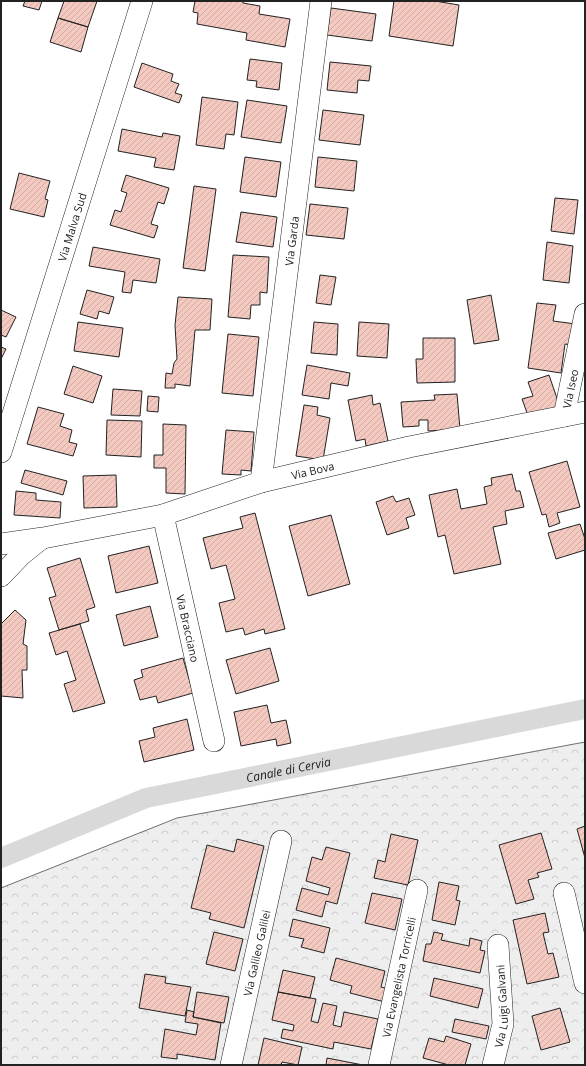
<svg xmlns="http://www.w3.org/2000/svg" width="586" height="1066" font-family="'Open Sans',sans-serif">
<defs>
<pattern id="forest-crowns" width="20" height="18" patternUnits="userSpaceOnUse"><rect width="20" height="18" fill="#eee"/><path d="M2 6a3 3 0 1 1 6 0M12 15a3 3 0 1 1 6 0" fill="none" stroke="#ccc"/></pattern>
<pattern id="building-hatch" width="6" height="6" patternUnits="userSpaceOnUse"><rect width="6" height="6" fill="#f3c9c0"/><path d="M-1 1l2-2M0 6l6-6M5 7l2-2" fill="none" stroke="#d0aca5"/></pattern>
</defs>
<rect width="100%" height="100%" fill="#fff"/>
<!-- forest -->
<path fill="url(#forest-crowns)" stroke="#6f6f6f" d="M585 742V1065H1V888L177 818Z"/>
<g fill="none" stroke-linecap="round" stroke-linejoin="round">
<!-- canal -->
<path stroke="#d9d9d9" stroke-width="20" id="s1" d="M1 858 146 798 585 709"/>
</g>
<!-- building -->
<path fill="url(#building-hatch)" stroke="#222" d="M25 1H42L39 10 23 6Z
M64 1H97L88 27 58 18Z
M195 1H243V3L260 6 259 14 290 19 285 47 246 40 247 33 197 24 198 13 193 12Z
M394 1H435L459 5 453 46 389 36Z
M331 8 376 14 372 41 327 35Z
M58 18 88 27 81 52 50 42Z
M250 59 282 63 279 90 256 87 257 81 247 80Z
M330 62 371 66 369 81 358 80 357 93 327 90Z
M142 63 173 74 171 81 179 84 175 93 182 95 179 103 134 87Z
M202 97 238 102 234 135 226 134 224 149 196 145Z
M247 100 287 106 281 143 241 137Z
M323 110 364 115 360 145 319 140Z
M122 129 162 137 163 133 180 136 174 170 154 167 156 158 118 151Z
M245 157 281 162 276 197 240 192Z
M318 157 357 161 354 191 315 187Z
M19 173 50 181 45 199 48 200 44 217 10 209Z
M126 175 169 188 164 204 158 202 151 224 158 226 154 238 110 225 115 210 121 212 127 193 121 191Z
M194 186 216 189 205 271 183 268Z
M555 198 578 200 574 234 551 231Z
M310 204 348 208 344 239 306 235Z
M241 212 277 217 273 247 236 242Z
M547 242 573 246 569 283 543 280Z
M93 247 160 259 156 283 133 280 131 293 122 292 125 272 89 266Z
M233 255 269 257 267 293 260 292V305H251L250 319 228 317Z
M320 275 336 277 331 305 316 303Z
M87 290 114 297 109 314 99 311 97 319 80 314Z
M491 295 499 340 474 344 467 300Z
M178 297 212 299 210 330H195L190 386 175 384V388H165L166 373 172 374 174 363 177 359 175 325Z
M537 303 556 305 553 321 576 324 573 345 565 344 561 373 528 368Z
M1 310 16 317 6 337 1 335Z
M78 322 123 328 119 357 74 351Z
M314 322 338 324 337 355 311 353Z
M359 322 389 324 387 358 357 356Z
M228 334 259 337 253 396 222 393Z
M423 338H455V382L417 383 416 359H423Z
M1 347 6 349 1 359Z
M307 365 350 373 348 386 331 383 329 399 302 395Z
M73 366 102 376 93 403 64 394Z
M549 375 561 410 530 421 522 399 533 396 528 382Z
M113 389 142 391 140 416 111 415Z
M457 394 460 429 428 431V420H419V426L403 427 401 402 435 400 434 395Z
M372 395 373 405 380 403 388 441 366 446 365 439 356 441 348 400Z
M148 396 159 397 158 412 147 411Z
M304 405 318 407 317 415 330 418 323 460 296 456Z
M38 407 64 414 60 426 72 430 69 442 77 444 73 456 27 444Z
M107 420 142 421 141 457 106 455Z
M163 424 186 425 185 494 166 493V468H154V455H163Z
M226 430 254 432 251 471 241 470V475L222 474Z
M567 461 580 507 557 513 560 523 549 527 546 514 542 515 529 472Z
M25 470 67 481 63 495 21 483Z
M512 474 516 491H520L524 507 505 511 507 524 493 527 501 564 454 574 445 535 438 537 429 495 457 489 461 509 487 504 484 487 492 485 491 478Z
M116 475 117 507 84 508 83 476Z
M16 491 36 493V500L61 502 60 518 14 515Z
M393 496 396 502 409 498 415 515 406 518 409 528 387 535 376 502Z
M255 513 285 629 265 634 264 629 245 635 243 628 226 632 219 603 235 599 226 565 211 569 203 538 243 528 240 517Z
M331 515 350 584 308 596 289 526Z
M580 524 585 539V550L556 559 548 533Z
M149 546 158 583 116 593 108 556Z
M80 558 95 607 86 610 89 621 59 630 49 598 56 596 47 568Z
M150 606 158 637 124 646 116 615Z
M15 610 26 620 23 644 27 646V670H22L23 698 1 696V624Z
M80 624 105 703 73 712 64 684 76 680 67 651 56 655 49 633Z
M270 648 279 681 236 694 226 660Z
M183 658 193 693 158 703 156 696 140 700 134 680 143 677 141 670Z
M267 705 271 723 286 720 291 743 277 746 276 739 241 746 234 712Z
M187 719 194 750 144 762 139 741 155 737 153 728Z
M585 826V858L577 829Z
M541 833 552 869 537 873 539 877 528 880 534 899 516 904 499 845Z
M391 834 418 840 408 885 374 878 378 860 385 862Z
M237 839 264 846 244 928 209 919 211 913 191 908 207 845 234 852Z
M326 847 350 853 337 904 326 901 322 917 296 910 302 888 328 895 330 888 306 881 312 857 322 860Z
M439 882 459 886 456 900 460 901 455 925 432 920Z
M372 893 402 899 395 930 365 923Z
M545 913 549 932 543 933 548 954 553 953 559 977 527 984 513 920Z
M293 919 330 928 324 953 301 947 304 939 289 936Z
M214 932 243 939 235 971 206 964Z
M434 932 443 934 441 940 469 946 470 938 482 941 480 950 485 951 480 973 423 961 426 944H431Z
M336 958 385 971 381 987 389 989 385 1002 350 993 352 986 330 980Z
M283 970 315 977 310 998 278 992Z
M145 974 166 977 165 983 191 987 185 1016 139 1008Z
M434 978 483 989 478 1008 430 996Z
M197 992 229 997 224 1023 193 1017Z
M278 992 316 999 311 1021 318 1023 323 1003 337 1006 333 1025 341 1027 344 1012 378 1019 371 1049 334 1042 333 1049 281 1038 283 1029 293 1031 294 1025 272 1020Z
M560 1008 570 1042 541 1050 532 1016Z
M187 1010 194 1012 193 1017 221 1023 215 1060 177 1054V1059L161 1057 165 1029 196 1035 198 1024 185 1022Z
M455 1019 489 1026 486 1039 452 1032Z
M446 1036 471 1044 465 1065H449L423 1058 429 1038 444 1042Z
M264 1038 302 1047 298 1065 282 1062 281 1065H258Z
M327 1058 363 1065H326Z"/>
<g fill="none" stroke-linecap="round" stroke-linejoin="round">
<!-- minor casing -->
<g stroke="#222" stroke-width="22">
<g id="minor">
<path id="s2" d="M564 416 585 314"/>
<path id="s3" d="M1 452 142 1"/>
<path id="s4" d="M261 482 321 1"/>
<path id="s5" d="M163 515 214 741"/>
<path id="s6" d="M1 544 43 538 163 515 261 482 409 447 585 412"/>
<path d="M1 576 21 555 41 539"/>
<path d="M564 893 585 983"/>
<path id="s7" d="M231 1065 281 841"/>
<path id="s8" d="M379 1065 417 890"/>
<path id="s9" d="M493 1065 503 1024 498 945"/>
</g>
</g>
<!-- minor -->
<use href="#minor" stroke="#fff" stroke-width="21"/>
</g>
<g text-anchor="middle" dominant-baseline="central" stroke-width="3" stroke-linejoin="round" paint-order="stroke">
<!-- street labels -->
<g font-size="11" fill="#222" stroke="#fff">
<text stroke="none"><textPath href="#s3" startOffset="236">Via Malva Sud</textPath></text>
<text stroke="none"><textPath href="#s4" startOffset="243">Via Garda</textPath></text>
<text stroke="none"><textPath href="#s2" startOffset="28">Via Iseo</textPath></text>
<text stroke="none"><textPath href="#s6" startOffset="321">Via Bova</textPath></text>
<text stroke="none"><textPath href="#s5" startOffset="116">Via Bracciano</textPath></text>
<text stroke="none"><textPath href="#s7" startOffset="115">Via Galileo Galilei</textPath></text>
<text stroke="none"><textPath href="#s8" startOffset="90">Via Evangelista Torricelli</textPath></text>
<text stroke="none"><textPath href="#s9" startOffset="60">Via Luigi Galvani</textPath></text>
</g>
<!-- water labels -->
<g font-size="12" font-style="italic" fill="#222" stroke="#fff">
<text stroke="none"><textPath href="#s1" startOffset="302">Canale di Cervia</textPath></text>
</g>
</g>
<!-- border -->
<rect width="586" height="1066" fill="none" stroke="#222222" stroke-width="4"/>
</svg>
